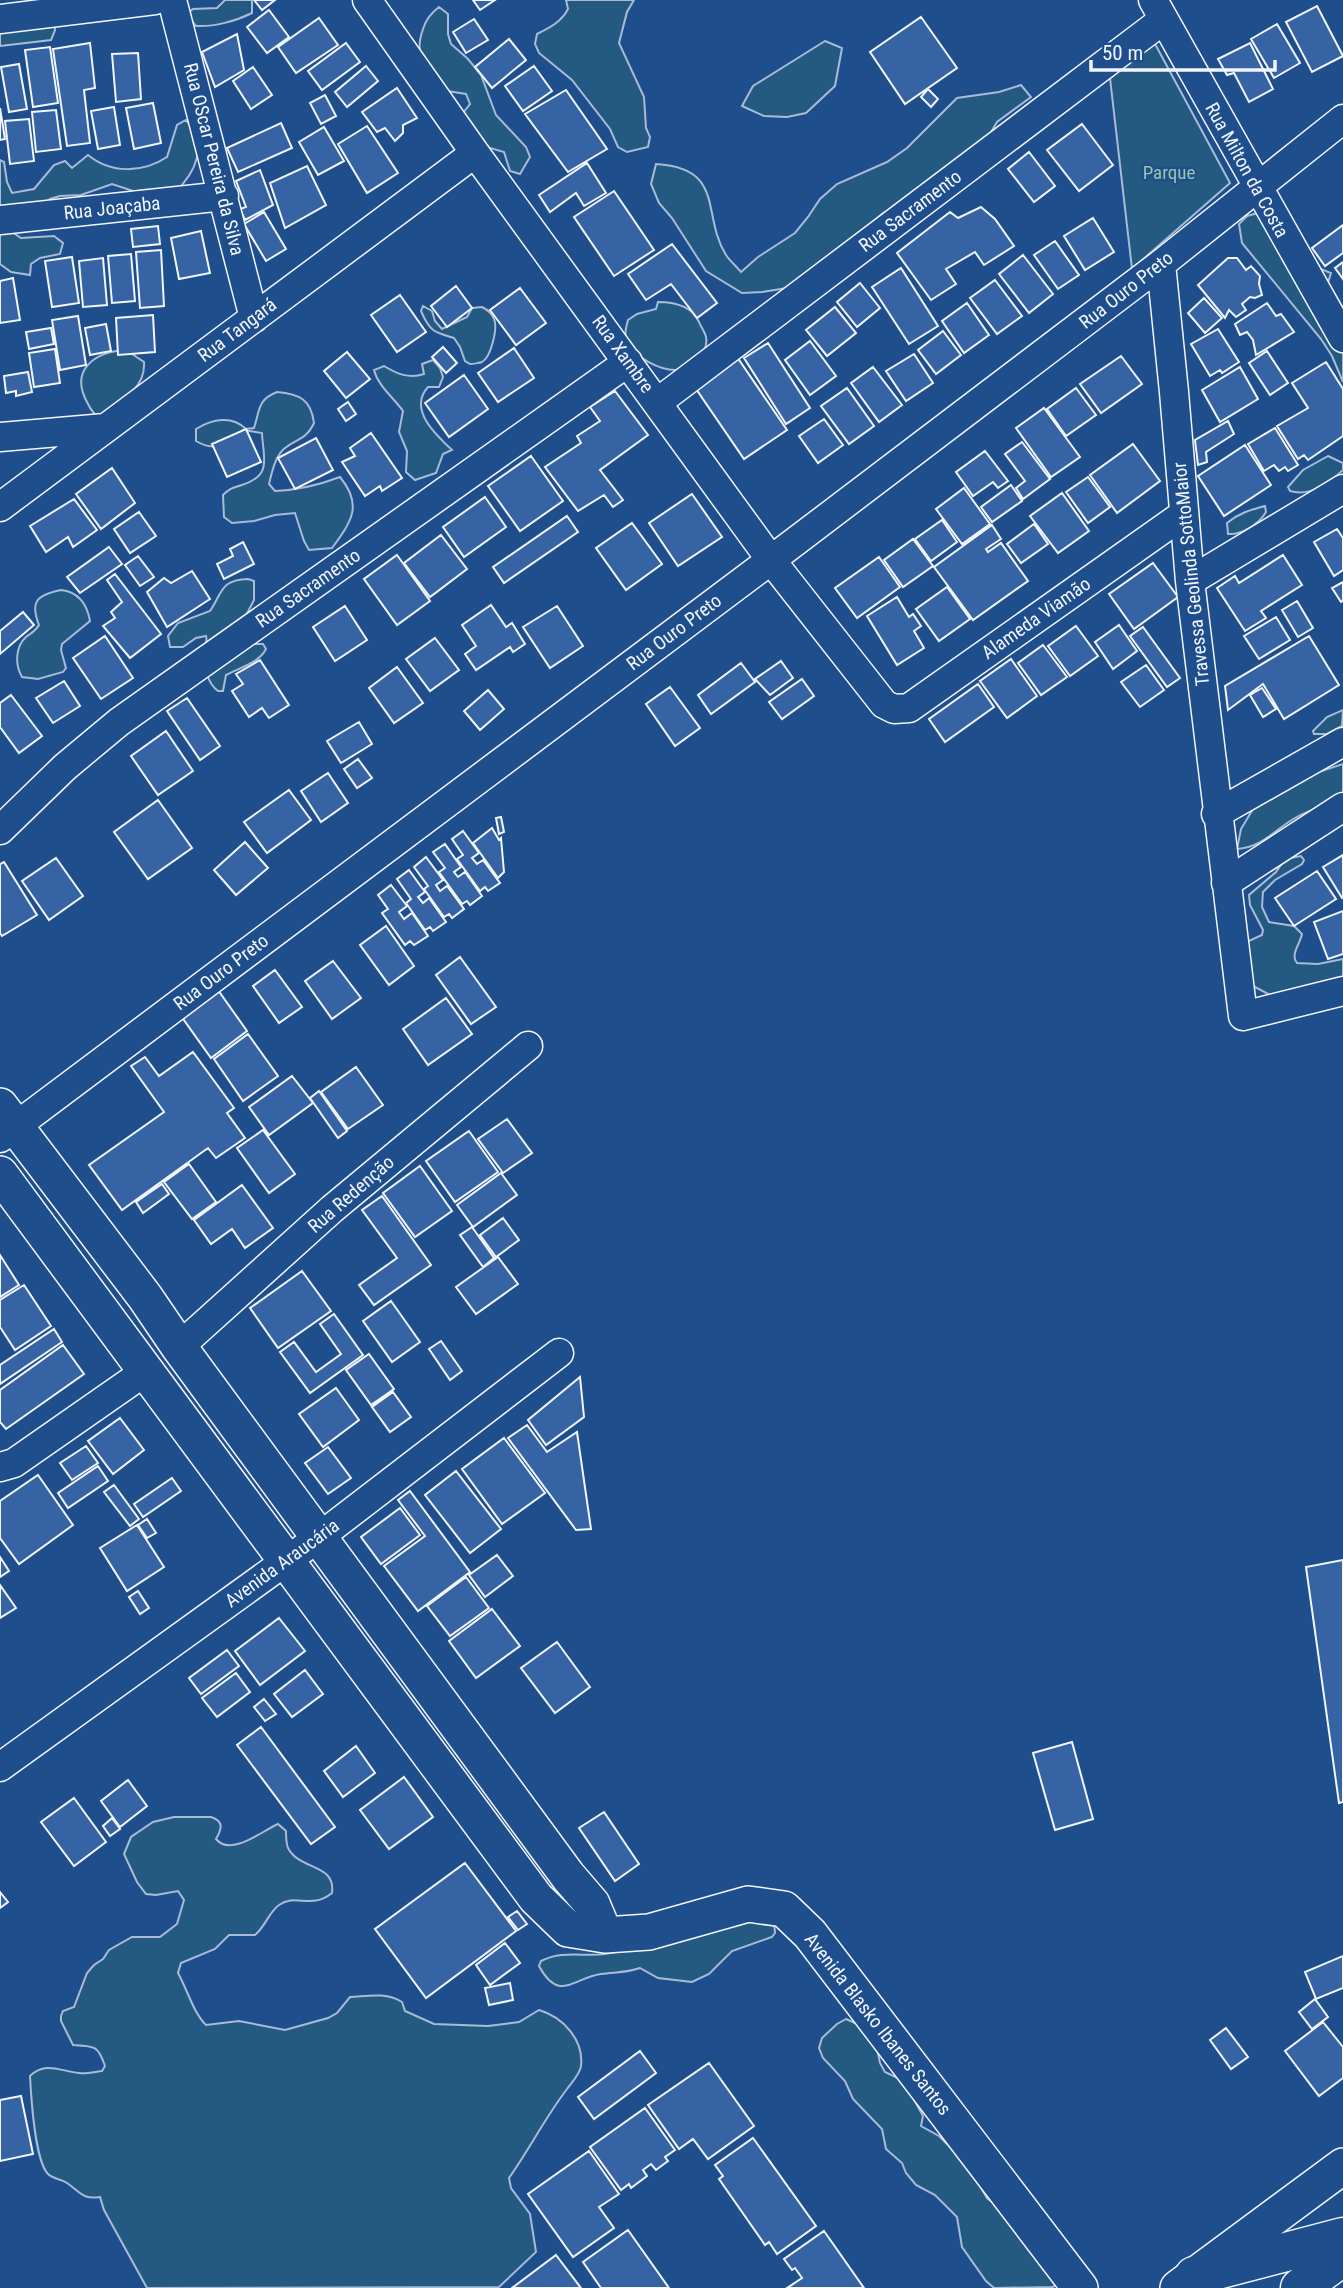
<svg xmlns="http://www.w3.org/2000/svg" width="1343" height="2288" font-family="'Roboto Condensed',sans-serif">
<rect width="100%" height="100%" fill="#1f4e8c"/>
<!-- green -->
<path fill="#245a82" stroke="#a8bbd7" stroke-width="2" d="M225 0H252V13C236 21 214 27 196 26L189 18V12L193 9 217 8Z
M566 0H634L627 12 619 43 644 97 646 128 650 137 648 147 627 152 618 147 610 129 572 80 539 53 535 44 537 34C551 27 561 22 568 9Z
M439 7 448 14V34L451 44 468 59 481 75 496 115 526 147 530 157 520 174 510 171 504 152 483 146 463 113 470 104 466 94 447 91C429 68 412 59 423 29 426 19 431 13 439 7Z
M54 19 55 30 51 40 0 46V21Z
M825 41 842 48 835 86 806 113 787 117 764 116 742 106 753 86Z
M1154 42 1230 183 1132 269 1110 78Z
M1021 85 1031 97 997 122 987 139 903 204 883 213 854 239 787 288 762 292 742 293 706 271 672 218 659 203 651 184 656 164C726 168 701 215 726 255 730 261 737 267 741 272L758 257 795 233 808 217 820 199 837 184 887 162 907 148 957 98 999 92Z
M186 120C209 144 196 173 174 193L142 194 112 184 81 195 60 196 50 199 12 232 21 238 54 236 63 243 60 254 40 258 31 264 30 275 11 272 0 264V160L4 162 7 182 12 193 34 189 54 165 65 161 72 168 88 155C111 174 143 173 167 157L177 125Z
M1258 213 1310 271 1321 269 1331 273 1325 292 1339 309 1343 306V382L1332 356 1321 339 1242 243 1239 224 1247 216Z
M658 302C674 302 692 306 699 322 701 327 705 332 706 337 708 347 703 354 696 360 690 365 685 369 677 370 661 371 633 357 627 341 624 334 626 328 628 320L637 314 656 309Z
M423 306 432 311 435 321 442 329 467 317 472 308 482 307C488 310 492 313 494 319 498 328 491 357 482 362 480 363 472 364 470 364L465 361 460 347 454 338C434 332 430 332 421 311Z
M126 350 144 362C146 390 118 403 98 417 93 413 91 410 88 404 69 371 93 352 126 350Z
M433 360 440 368 443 377 439 387H428C408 409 435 434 452 450L443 454 436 473 415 480 406 472 407 451 399 432 403 411C393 397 378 386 374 370L384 366C397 374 409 379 424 374L422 364Z
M277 392C299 394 311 399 314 423 306 440 298 438 285 448 275 456 272 472 269 484L275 491C297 490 319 485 340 477 363 505 352 521 332 548L309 550 304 541 295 513 275 515 254 521 232 523 224 517 223 495C230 488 233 488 242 485 273 475 263 458 262 433L243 430C226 444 216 453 196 441V429C212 419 232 415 246 429L254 428C260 410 257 400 277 392Z
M1328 456 1343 463V470C1329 483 1311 497 1290 491L1288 487 1303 470Z
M1265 506 1266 512C1259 524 1242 535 1228 534L1227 523C1239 513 1250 510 1265 506Z
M248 579 254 581V600L238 631 251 644H263L266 649C259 663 239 668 226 675L223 691H218C208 684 203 666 204 653 204 646 208 643 206 636L196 638 183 647H170L168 636 178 623 210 611C223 592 220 580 248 579Z
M61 590C79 592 87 604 90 621L62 644 61 650 66 668 63 672 38 679 22 677C15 665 15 647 26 637 31 633 35 632 39 625 30 602 36 595 61 590Z
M1343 710 1342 726 1327 734H1314L1313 731 1327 717Z
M1343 764V799C1327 805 1310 809 1295 818 1274 830 1263 847 1237 849L1241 829 1253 809 1312 774Z
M1301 856 1304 860 1302 864 1275 880 1263 892 1262 907 1269 922 1294 926 1302 934C1300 944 1290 955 1297 963L1318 964 1343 959V988L1272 996 1251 985 1242 944 1262 935 1263 930 1250 905 1249 895 1276 872 1285 859Z
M174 1817H211C224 1821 222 1829 216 1839 231 1857 262 1831 278 1824L286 1831C286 1836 286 1843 288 1848 300 1871 336 1863 332 1893 311 1910 296 1893 279 1905 269 1912 265 1927 255 1935H229L215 1949 181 1963 178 1973C187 1989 194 2014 206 2025L239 2021 285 2030 328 2018 337 2013 350 1997C369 1996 385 1992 402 2002L405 2011 434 2024 488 2026 519 2022 539 2010C563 2017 584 2040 581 2066 580 2074 572 2082 567 2089 545 2118 530 2148 509 2178L511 2188 530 2214 536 2252 499 2287 147 2288 104 2210 100 2197C83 2200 80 2192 67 2183 61 2179 53 2179 48 2174 35 2161 31 2095 30 2076 45 2061 60 2071 79 2073 86 2074 94 2072 102 2071L105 2066C98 2045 94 2046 73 2045L61 2021V2016L63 2011 74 2007 87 1973 94 1965 103 1959 109 1950 132 1937H160L177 1924 184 1900 178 1891 156 1895 146 1894 137 1882 124 1854 131 1837 153 1822Z
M763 1915 774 1922 775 1933 772 1937 732 1951 709 1974 692 1982 658 1978 640 1968C626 1973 615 1972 601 1974 573 1978 559 2003 539 1966L541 1961C563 1950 583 1957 605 1954 659 1945 711 1929 763 1915Z
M846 2019 864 2027 876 2044 880 2063 885 2072 904 2081 923 2116 921 2126 939 2136 967 2164 987 2198 1033 2234 1061 2280 1053 2287 994 2288 986 2281 962 2247 957 2217 935 2195 916 2185 906 2173 902 2163 886 2149 882 2129 853 2099 845 2081 823 2058 819 2048 822 2038 837 2024Z"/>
<!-- building -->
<path fill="#3563a3" stroke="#f2f6ff" stroke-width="2" d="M254 0H275L262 10Z
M473 0H495L480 10Z
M1317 6 1343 56 1312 72 1286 22Z
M269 10 289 37 267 53 247 27Z
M921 17 957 68 905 104 870 52Z
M319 18 338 45 296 73 278 47Z
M474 19 488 40 466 53 453 32Z
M1277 24 1300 63 1274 78 1251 39Z
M237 34 244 70 215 87 202 52Z
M509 39 526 60 492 88 475 67Z
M90 43 95 88 84 90 90 143 67 146 53 49Z
M346 43 360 62 322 90 308 71Z
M1250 43 1273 89 1249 102 1234 73 1227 75 1218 59Z
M50 47 58 103 33 107 25 50Z
M138 53 141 99 116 102 112 54Z
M19 64 27 109 9 112 1 67Z
M366 66 378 81 347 107 335 92Z
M534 66 552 91 523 111 505 86Z
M253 67 272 95 251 109 233 81Z
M397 88 417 118 403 125V133L395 141 385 128 377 132 362 112Z
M928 89 938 99 931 107 921 97Z
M566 90 607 149 568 172 525 114Z
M325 95 336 116 321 124 310 103Z
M153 103 161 143 134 149 126 108Z
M114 107 120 145 98 149 91 111Z
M0 108 5 139 0 140Z
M56 110 61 149 36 152 32 112Z
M29 119 34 161 10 164 5 121Z
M281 123 292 148 238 172 227 148Z
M1082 124 1113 165 1079 191 1047 150Z
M367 126 398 173 367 193 338 144Z
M324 127 344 161 318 175 299 142Z
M1029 152 1055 186 1034 202 1008 169Z
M587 163 606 193 584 206 576 193 550 212 539 195Z
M307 166 326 205 285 228 270 183Z
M260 170 273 205 245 220 240 209 246 207 236 181Z
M614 191 654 250 614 276 574 217Z
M981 207 995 219 1014 246 984 265 975 252 946 269 956 284 931 300 897 253 950 212 958 218Z
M264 212 286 249 266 261 244 224Z
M1093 218 1114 252 1085 270 1064 236Z
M1343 225V253L1325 266 1312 248Z
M158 226 160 244 133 247 131 229Z
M201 231 210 273 179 279 171 238Z
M1055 241 1079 275 1058 289 1034 255Z
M672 244 717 303 697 318 671 284 646 300 628 274Z
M161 250 164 306 140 308 136 252Z
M131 254 135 301 112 303 108 256Z
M1023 255 1053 294 1029 313 999 274Z
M72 257 79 303 52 307 45 261Z
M103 258 107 305 83 307 79 261Z
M1228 258H1237L1246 270 1251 266 1260 276 1259 284 1262 295 1255 298 1250 297 1242 304 1246 310 1236 317 1229 310 1225 318 1198 285Z
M1343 262V279L1335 268Z
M901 268 938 326 909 344 872 287Z
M13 278 20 320 0 323V281Z
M995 280 1022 316 997 334 970 298Z
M860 283 880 308 857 327 837 302Z
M456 286 472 308 447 327 431 306Z
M520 288 546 323 516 345 490 310Z
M400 295 426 332 397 352 371 315Z
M1204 298 1222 318 1205 333 1188 313Z
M967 303 989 335 964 353 942 321Z
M1267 303 1276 316 1281 314 1294 332 1256 355 1253 340 1247 332 1240 335 1235 324Z
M835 307 856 333 827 356 806 330Z
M153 315 155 352 118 355 116 318Z
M78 316 86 365 60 370 52 320Z
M106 324 111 351 90 355 85 328Z
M51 328 54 344 29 349 26 332Z
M1218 329 1239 362 1222 373 1220 370 1210 376 1191 344Z
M943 331 961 355 936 374 918 350Z
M810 341 836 376 810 395 785 360Z
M768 343 810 408 786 424 744 358Z
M443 347 457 363 446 373 432 357Z
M514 348 534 378 498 402 478 373Z
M55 349 60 383 34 387 29 353Z
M1267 351 1288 383 1270 395 1249 363Z
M347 352 370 379 346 398 324 371Z
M735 354 787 430 744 459 692 383Z
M914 354 933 383 906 401 886 371Z
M1121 356 1142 384 1101 413 1080 384Z
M1326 362 1343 389V436L1308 460 1304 455 1298 459 1277 426 1308 408 1292 383Z
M873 367 902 405 879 422 851 383Z
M1240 367 1258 399 1220 422 1202 390Z
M28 372 32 392 16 396V391L6 393 4 376Z
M464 375 488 409 449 437 425 403Z
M847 388 874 426 849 444 821 406Z
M1076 388 1096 415 1066 436 1047 409Z
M615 391 648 435 600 470 623 500 613 507 604 495 578 511 545 467 581 443 577 436 600 421 590 407Z
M348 402 356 414 346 421 338 409Z
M1044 408 1080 457 1051 477 1016 428Z
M824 419 843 445 818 463 799 436Z
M1228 421 1234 434 1206 452 1207 462 1198 465 1195 440Z
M1275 428 1298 465 1288 471 1285 467 1279 471 1274 465 1264 471 1248 444Z
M246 429 261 462 227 477 212 444Z
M371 433 402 478 382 491 380 486 365 496 342 462 355 456 350 448Z
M316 438 333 470 295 489 278 458Z
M1022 442 1050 479 1023 499 1016 488 1025 481 1005 454Z
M1133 444 1160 481 1117 513 1090 475Z
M1245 445 1271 485 1224 516 1198 476Z
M985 451 1008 481 998 488 993 482 973 496 956 472Z
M531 456 563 501 520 531 488 486Z
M112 468 135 503 101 529 76 494Z
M1088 477 1110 507 1088 523 1066 492Z
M1011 485 1022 501 992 522 981 507Z
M964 488 990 524 962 544 936 509Z
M1062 493 1089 531 1058 553 1030 516Z
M692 494 722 537 678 566 649 523Z
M485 497 506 527 464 557 443 527Z
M74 499 97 530 73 547 68 537 46 552 30 526Z
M139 512 156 536 130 553 114 529Z
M567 516 578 532 504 583 493 567Z
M942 520 957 542 931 561 915 539Z
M632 523 662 564 626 590 596 548Z
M1034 524 1048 544 1021 563 1007 544Z
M992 525 1001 539 986 549 988 552 1001 543 1028 581 973 620 934 567Z
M1337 529 1343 538V570L1334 576 1314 542Z
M441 535 467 569 430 597 404 563Z
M913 539 933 566 903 587 884 560Z
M243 542 254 564 224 579 217 564 233 556 230 549Z
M109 547 122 564 80 593 67 577Z
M397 555 430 601 397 625 364 579Z
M1283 555 1302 585 1261 611 1266 618 1245 631 1217 588 1235 576 1239 583Z
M138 556 154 577 140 586 125 565Z
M879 557 900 587 857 618 835 588Z
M1153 563 1178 597 1134 629 1109 594Z
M192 571 210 599 167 627 147 592 164 578 171 583Z
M115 574 161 634 130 658 103 626 115 618 111 612 122 602 107 580Z
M1343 582V601L1341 602 1332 588Z
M947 587 970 619 939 641 916 609Z
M897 597 909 617 913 614 921 626 914 631 924 648 897 665 867 616Z
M1297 601 1313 628 1298 637 1282 610Z
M491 605 506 627 512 623 525 644 513 652 510 647 476 670 465 654 476 646 462 625Z
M345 606 367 640 335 661 313 627Z
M557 606 583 646 550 668 523 627Z
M23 612 34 625 0 654V631Z
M1276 617 1290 640 1259 659 1244 636Z
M1119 625 1137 651 1113 669 1095 642Z
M1076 626 1098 656 1070 676 1048 646Z
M1143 627 1180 678 1167 687 1130 636Z
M105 636 133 678 101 699 73 658Z
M1309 636 1339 685 1284 719 1263 684 1228 710 1225 686Z
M435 638 459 670 430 691 406 659Z
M1043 645 1067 677 1041 695 1018 663Z
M1011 659 1037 696 1007 718 980 681Z
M260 660 289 705 269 718 262 708 249 717 232 691 243 684 236 674Z
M781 661 793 678 770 695 755 679Z
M741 663 755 682 711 714 698 695Z
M1146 665 1164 690 1140 707 1121 682Z
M397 667 423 703 394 723 369 688Z
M802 679 814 696 782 719 769 702Z
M64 681 80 706 53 723 36 698Z
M978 684 994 707 945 742 929 719Z
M670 687 700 728 675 746 646 704Z
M1262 688 1276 709 1263 717 1250 695Z
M488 690 504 709 480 730 464 711Z
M11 695 42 736 19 753 0 727V703Z
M187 698 220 746 200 760 167 711Z
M359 722 372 744 341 763 327 741Z
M166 731 193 771 158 795 131 756Z
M358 759 372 778 357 788 344 769Z
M328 773 348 803 321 822 301 791Z
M289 790 311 820 267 853 244 822Z
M158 800 192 848 148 879 114 832Z
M501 817 504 832 499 834 496 818Z
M492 828 499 840 501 838 504 872 498 878 473 843Z
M463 831 479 853 472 858 477 864 483 860 500 883 488 891 485 887 480 891 457 859 463 855 452 839Z
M245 842 268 868 236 895 214 870Z
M445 844 461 867 454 872 458 877 465 872 482 896 470 905 467 901 462 904 439 872 445 868 433 852Z
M1343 855V897L1342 898 1323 867Z
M426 857 443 880 436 885 440 891 447 886 464 909 452 918 449 914 444 917 424 889 428 886 414 867Z
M56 858 83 896 49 920 22 881Z
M4 862 37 915 2 936 0 933V864Z
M409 870 425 892 418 897 423 903 429 898 446 922 433 931 430 927 425 930 406 903 411 899 397 879Z
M1317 871 1336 899 1294 926 1275 898Z
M391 885 407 906 399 912 404 919 412 913 428 936 414 945 410 941 405 945 382 913 388 909 378 895Z
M1343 911V954L1328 959 1314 922Z
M386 926 414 966 389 985 360 945Z
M460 957 496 1007 471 1024 436 975Z
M333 961 361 998 332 1019 305 981Z
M275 970 302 1007 279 1023 253 986Z
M218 990 247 1031 211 1058 181 1016Z
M446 998 472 1034 428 1065 403 1029Z
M248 1034 278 1076 243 1101 214 1059Z
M193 1052 234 1108 227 1113 245 1138 216 1158 208 1148 122 1210 89 1165 164 1112 131 1066 145 1057 159 1076Z
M356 1067 383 1105 348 1129 321 1092Z
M292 1076 313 1103 269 1135 249 1107Z
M319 1091 347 1131 338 1138 310 1098Z
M507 1119 532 1153 503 1173 478 1139Z
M263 1130 295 1174 269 1193 237 1148Z
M469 1131 498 1172 455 1202 426 1161Z
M189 1164 216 1202 192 1219 164 1182Z
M420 1166 452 1211 415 1237 383 1193Z
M501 1173 517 1195 473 1227 457 1205Z
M162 1184 169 1194 143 1213 136 1202Z
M242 1185 273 1228 245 1248 232 1229 211 1244 194 1220Z
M382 1196 431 1265 374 1305 359 1285 397 1258 362 1210Z
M503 1218 519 1240 496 1257 480 1235Z
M472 1227 494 1258 483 1267 460 1235Z
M0 1255 19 1285 0 1297Z
M498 1257 518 1284 476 1314 456 1287Z
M302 1271 331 1311 278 1348 250 1308Z
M24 1285 51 1326 15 1350 0 1327V1300Z
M391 1301 420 1342 392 1362 363 1321Z
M334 1314 363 1355 310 1393 280 1352 294 1342 316 1372 341 1354 320 1324Z
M54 1329 62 1342 0 1384V1365Z
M441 1341 462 1371 450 1380 429 1349Z
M63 1345 84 1374 6 1429 0 1422V1390Z
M369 1354 394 1389 371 1405 346 1370Z
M580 1377 584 1417 546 1445 528 1420Z
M336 1388 359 1420 323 1447 299 1414Z
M393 1392 411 1417 390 1432 372 1407Z
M120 1418 144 1450 113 1474 88 1441Z
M527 1425 547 1452 577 1432 591 1529 576 1530 508 1438Z
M504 1438 545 1493 502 1524 462 1469Z
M86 1446 98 1463 72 1480 60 1463Z
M328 1447 351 1478 328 1494 305 1463Z
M98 1466 108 1481 68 1508 58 1493Z
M456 1471 501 1529 470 1553 425 1495Z
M38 1475 73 1525 19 1564 0 1538V1501Z
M172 1478 181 1491 143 1517 134 1504Z
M114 1485 139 1519 130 1526 104 1492Z
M410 1491 470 1572 418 1611 384 1566 425 1536 398 1500Z
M400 1508 420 1535 381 1564 361 1537Z
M147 1519 156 1533 147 1538 138 1525Z
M137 1525 164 1567 127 1591 100 1548Z
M497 1555 513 1576 485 1597 469 1575Z
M0 1557 9 1571 0 1577Z
M1343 1560V1802L1339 1803 1306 1567Z
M466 1577 489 1608 450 1636 427 1606Z
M0 1585 16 1608 0 1618Z
M138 1591 149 1608 140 1614 129 1597Z
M492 1609 520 1646 476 1678 449 1641Z
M279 1618 305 1651 260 1685 235 1651Z
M557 1642 590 1687 555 1713 521 1668Z
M227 1650 239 1666 201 1694 189 1678Z
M305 1670 323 1694 292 1717 274 1694Z
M236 1673 250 1692 217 1717 202 1698Z
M264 1699 276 1714 265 1721 254 1707Z
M261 1727 335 1827 311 1844 237 1745Z
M1072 1742 1093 1819 1055 1830 1033 1753Z
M356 1746 375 1773 343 1797 324 1771Z
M404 1777 433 1817 389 1849 360 1810Z
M128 1780 147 1806 120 1827 101 1801Z
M74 1798 106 1842 74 1866 41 1822Z
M604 1812 639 1864 615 1881 579 1828Z
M112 1818 120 1829 110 1836 103 1826Z
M465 1863 516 1931 426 1998 375 1929Z
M0 1892 8 1902 0 1908Z
M517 1911 527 1924 518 1930 508 1917Z
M505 1943 520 1963 490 1985 476 1965Z
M1343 1956V1988L1316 1999 1305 1972Z
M510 1983 513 2000 489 2005 485 1988Z
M1315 1999 1328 2017 1312 2029 1299 2012Z
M1323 2022 1343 2047V2078L1319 2096 1285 2051Z
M1226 2028 1248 2057 1231 2069 1210 2040Z
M640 2051 656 2073 594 2119 578 2097Z
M709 2063 754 2126 708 2159 693 2139 679 2149 648 2105Z
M21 2096 33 2154 0 2161V2100Z
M645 2108 675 2150 665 2157 668 2161 656 2170 651 2164 643 2170 647 2176 631 2188 629 2184 621 2190 590 2147Z
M753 2138 816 2226 777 2254 769 2242 765 2245 719 2179 723 2176 715 2165Z
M589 2151 619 2194 599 2207 614 2228 573 2257 528 2194Z
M628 2230 669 2288H601L583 2262Z
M824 2231 864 2288H787L802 2278 795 2268 792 2270 784 2259Z
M556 2255 581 2288H512Z"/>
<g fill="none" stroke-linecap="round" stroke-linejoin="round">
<!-- minor casing -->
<g stroke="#f2f6ff" stroke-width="31">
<path id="minor" d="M172 0 254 318
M367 0 475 153 771 560 884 704 894 709 909 708 1184 514
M1153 0 1343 338
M0 19 155 0
M0 220 224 196
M1161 264 1174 392 1190 581 1243 1016 1343 991
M658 402 1163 20
M0 437 105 428
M0 507 475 153
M1190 581 1343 489
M1216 814 1343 742
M0 830 65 767 119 722 628 362
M1226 883 1343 807
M0 1138 771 560 1161 264 1343 119
M179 1347 332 1209 528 1046
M0 1467 14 1463 146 1371
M0 1767 318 1538 559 1353"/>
</g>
<!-- major casing -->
<g stroke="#f2f6ff" stroke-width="38">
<path id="major" d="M0 1106 145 1297 179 1347 568 1876 592 1904 605 1935
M0 1174 536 1898 568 1929 605 1935 649 1932 748 1904 784 1909 810 1934 1080 2288
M1178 2288 1343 2166"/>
</g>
<!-- highway casing -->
<g stroke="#f2f6ff" stroke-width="41">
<path id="highway" d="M1194 2276 1343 2237
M1300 2288 1343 2256"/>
</g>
<!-- minor -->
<use href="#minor" stroke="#1f4e8c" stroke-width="28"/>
<!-- major -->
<use href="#major" stroke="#1f4e8c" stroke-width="35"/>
<!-- highway -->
<use href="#highway" stroke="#1f4e8c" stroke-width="38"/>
</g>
<g text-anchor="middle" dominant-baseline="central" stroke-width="5" stroke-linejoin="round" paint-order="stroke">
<!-- street labels -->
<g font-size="19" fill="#f2f6ff" stroke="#1f4e8c">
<text transform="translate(214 159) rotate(76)">Rua OScar Pereira da Silva</text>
<text transform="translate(1247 170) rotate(61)">Rua Milton da Costa</text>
<text transform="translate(112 208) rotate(-6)">Rua Joaçaba</text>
<text transform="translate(910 211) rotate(-37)">Rua Sacramento</text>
<text transform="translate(1126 290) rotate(-38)">Rua Ouro Preto</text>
<text transform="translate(237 330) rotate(-37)">Rua Tangará</text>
<text transform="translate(623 354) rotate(54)">Rua Xambre</text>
<text transform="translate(1191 574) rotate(-96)">Travessa Geolinda SottoMaior</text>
<text transform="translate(308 588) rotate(-35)">Rua Sacramento</text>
<text transform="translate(1036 618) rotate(-35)">Alameda Viamão</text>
<text transform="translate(674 632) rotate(-37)">Rua Ouro Preto</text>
<text transform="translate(221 972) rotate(-37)">Rua Ouro Preto</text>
<text transform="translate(351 1194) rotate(-41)">Rua Redenção</text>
<text transform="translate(282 1563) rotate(-36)">Avenida Araucária</text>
<text transform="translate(878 2024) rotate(52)">Avenida Blasko Ibanes Santos</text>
</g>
<!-- park labels -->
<g font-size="19" fill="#97c8a6" stroke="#1f4e8c">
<text x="1169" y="172">Parque</text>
</g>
</g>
<!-- scale -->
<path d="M1091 60v10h184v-10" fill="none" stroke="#f2f6ff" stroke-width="3.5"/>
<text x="1102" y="60" font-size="21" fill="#f2f6ff" stroke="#1f4e8c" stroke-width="5" paint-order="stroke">50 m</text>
</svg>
